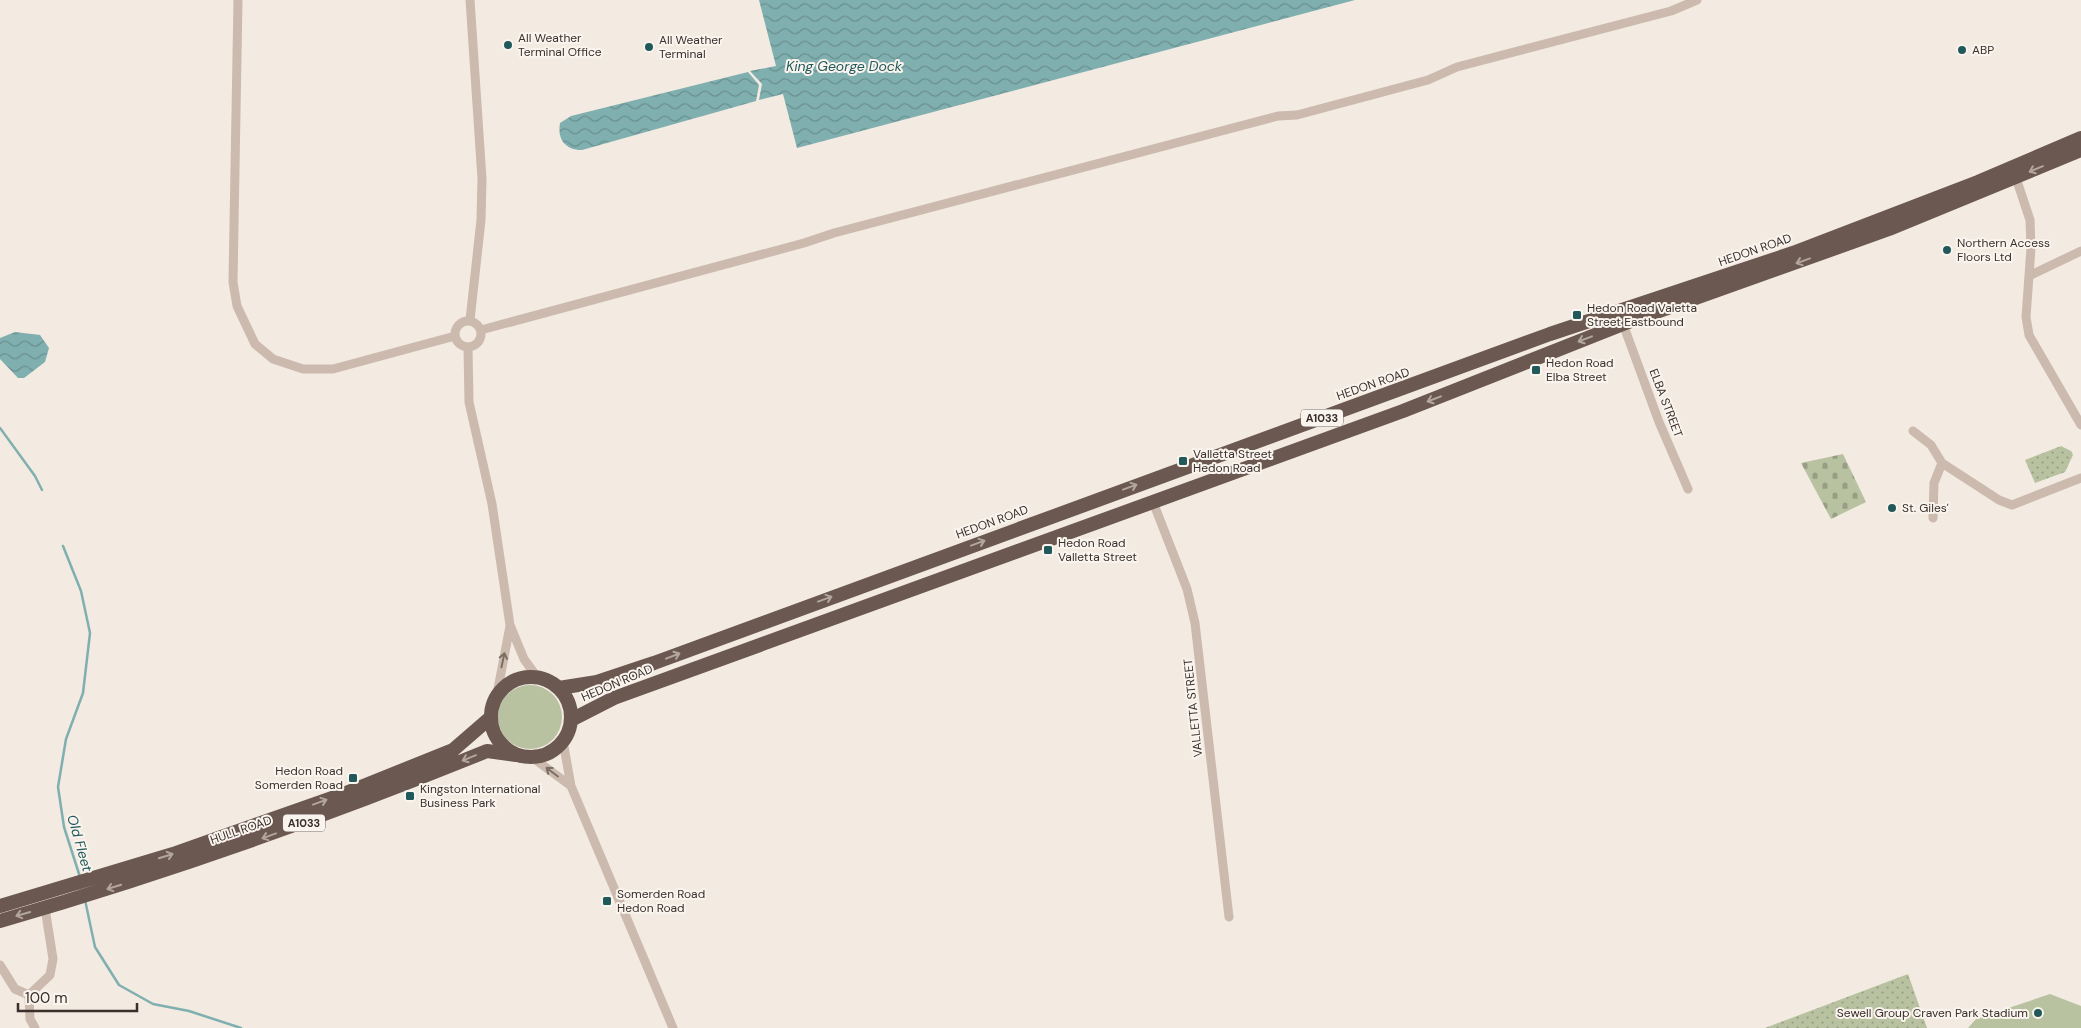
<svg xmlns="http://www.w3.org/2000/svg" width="2081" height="1028" font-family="'DM Sans',sans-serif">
<defs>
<pattern id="cemetery-stones" width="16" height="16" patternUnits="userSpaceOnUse" patternTransform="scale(1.25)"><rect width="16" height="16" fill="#b8c2a1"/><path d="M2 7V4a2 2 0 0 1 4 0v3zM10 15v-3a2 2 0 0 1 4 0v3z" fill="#979e83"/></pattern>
<pattern id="park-dots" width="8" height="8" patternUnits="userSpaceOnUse" patternTransform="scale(1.25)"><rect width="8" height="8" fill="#b8c2a1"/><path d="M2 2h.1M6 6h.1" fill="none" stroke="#979e83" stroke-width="1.8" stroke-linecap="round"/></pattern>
<pattern id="water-waves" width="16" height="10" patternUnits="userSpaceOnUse" patternTransform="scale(1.25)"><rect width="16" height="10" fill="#80afb0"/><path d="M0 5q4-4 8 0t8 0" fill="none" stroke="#6a8f8f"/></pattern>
</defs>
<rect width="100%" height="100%" fill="#f3eae1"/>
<!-- green -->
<path fill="#b8c2a1" d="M498 717a32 32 0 1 1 64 0a32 32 0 1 1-64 0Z
M2050 994 2081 1006V1028H1968L1976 1019Z"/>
<!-- cemetery -->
<path fill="url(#cemetery-stones)" d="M1843 454 1866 502 1831 519 1801 463Z"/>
<!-- park -->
<path fill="url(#park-dots)" d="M2061 446 2071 451 2073 455 2065 472 2035 483 2025 460Z
M1908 974 1927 1028H1765Z"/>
<!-- water -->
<path fill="url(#water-waves)" d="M759 0H1355L797 148 783 94 759 100 762 84 750 71 776 66Z
M748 72 759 85 756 101 582 150C566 150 557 140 560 123L571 116Z
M15 332 40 335 49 348 45 362 24 378H18L0 359V338Z"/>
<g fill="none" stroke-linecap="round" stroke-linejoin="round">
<!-- stream -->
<path stroke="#80afb0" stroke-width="2.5" d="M0 428 35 476 42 490
M63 546 81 591 90 633 83 693 66 739 58 787 64 827 80 877
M85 900 95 947 119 985 153 1004 189 1011 241 1028"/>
<!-- minor -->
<path stroke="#cbbaad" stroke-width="9" d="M238 0 233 282 237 306 255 344 273 359 303 369H333L455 336
M2016 178 2030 220 2031 248 2026 317 2029 335 2081 425
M2029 276 2081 251
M470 320 481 220 482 179 470 0
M455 334a13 13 0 1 1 26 0a13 13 0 1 1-26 0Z
M1623 324 1659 422 1688 489
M481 330 804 243 834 233 1278 116 1297 115 1428 80 1457 67 1671 11 1697 0
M468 347 469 402 492 504 510 625 524 659 537 677
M1913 431 1931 445 1942 463
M1153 502 1187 589 1195 623 1229 917
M1933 518 1934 483 1942 463 1999 500 2012 505 2081 478
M497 694 510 626
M563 741 571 786 673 1028
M533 758 571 786
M0 965 15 989 29 995 30 1019 35 1028
M29 995 50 975 53 959 45 908"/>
<!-- trunk -->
<path stroke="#6b5850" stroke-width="14" d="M491 717a40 40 0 1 1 80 0a40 40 0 1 1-80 0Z
M559 688 597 682 654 663 1550 334 1793 253 1978 182 2081 138
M571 720 614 698 1403 411 1623 324 1889 229 2081 150
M0 906 173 854 346 793 453 750 490 718
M0 921C166 873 327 816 487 751L516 755"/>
</g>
<!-- one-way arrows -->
<defs><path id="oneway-shaft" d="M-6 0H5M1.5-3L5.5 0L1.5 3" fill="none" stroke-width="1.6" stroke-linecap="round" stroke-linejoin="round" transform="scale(1.25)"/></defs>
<g stroke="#b2a69f">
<use href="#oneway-shaft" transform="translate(2036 169) rotate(157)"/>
<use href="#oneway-shaft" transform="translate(1803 261) rotate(160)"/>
<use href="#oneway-shaft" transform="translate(1585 339) rotate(159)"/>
<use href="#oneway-shaft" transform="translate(1434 399) rotate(159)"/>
<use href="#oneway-shaft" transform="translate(1130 487) rotate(-20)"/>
<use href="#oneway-shaft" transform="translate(978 543) rotate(-20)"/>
<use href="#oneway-shaft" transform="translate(825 599) rotate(-20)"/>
<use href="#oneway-shaft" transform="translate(673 656) rotate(-21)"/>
<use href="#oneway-shaft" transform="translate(469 758) rotate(158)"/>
<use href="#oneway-shaft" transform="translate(320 802) rotate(-20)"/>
<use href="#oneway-shaft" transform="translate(269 836) rotate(160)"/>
<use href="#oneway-shaft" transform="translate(166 856) rotate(-17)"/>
<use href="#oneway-shaft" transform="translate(114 887) rotate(163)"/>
<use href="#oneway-shaft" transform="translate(23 914) rotate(164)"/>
</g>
<g stroke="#7b6e66">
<use href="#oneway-shaft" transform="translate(503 660) rotate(-78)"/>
<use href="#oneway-shaft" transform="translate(552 772) rotate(-143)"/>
</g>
<!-- markers -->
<g fill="#21595b" stroke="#faf4ee" stroke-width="2">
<circle cx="508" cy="45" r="5"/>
<circle cx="649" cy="47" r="5"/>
<circle cx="1962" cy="50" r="5"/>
<circle cx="1947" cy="250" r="5"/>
<rect x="1572" y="310" width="10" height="10" rx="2.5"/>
<rect x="1531" y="365" width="10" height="10" rx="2.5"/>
<rect x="1178" y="456" width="10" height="10" rx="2.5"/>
<circle cx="1892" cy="508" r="5"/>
<rect x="1043" y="545" width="10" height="10" rx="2.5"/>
<rect x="348" y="773" width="10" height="10" rx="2.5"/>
<rect x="405" y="791" width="10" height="10" rx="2.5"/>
<rect x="602" y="896" width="10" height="10" rx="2.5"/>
<circle cx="2038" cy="1013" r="5"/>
</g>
<g text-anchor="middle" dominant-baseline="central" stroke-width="4" stroke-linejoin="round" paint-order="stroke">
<!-- shield labels -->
<g fill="#faf4ee" stroke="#746a66" stroke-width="1">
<rect x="1301" y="409.5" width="42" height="17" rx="4"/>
<rect x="283" y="814.5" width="42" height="17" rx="4"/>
</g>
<g font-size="11" font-weight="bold" fill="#3a2f2b">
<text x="1322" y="418">A1033</text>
<text x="304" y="823">A1033</text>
</g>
<!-- poi labels -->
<g font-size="12" fill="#3a2f2b" stroke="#faf4ee" text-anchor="start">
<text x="518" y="38">All Weather<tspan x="518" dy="14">Terminal Office</tspan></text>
<text x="659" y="40">All Weather<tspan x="659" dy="14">Terminal</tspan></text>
<text x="1972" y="50">ABP</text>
<text x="1957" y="243">Northern Access<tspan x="1957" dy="14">Floors Ltd</tspan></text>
<text x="1587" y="308">Hedon Road Valetta<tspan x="1587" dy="14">Street Eastbound</tspan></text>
<text x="1546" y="363">Hedon Road<tspan x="1546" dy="14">Elba Street</tspan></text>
<text x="1193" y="454">Valletta Street<tspan x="1193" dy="14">Hedon Road</tspan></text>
<text x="1902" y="508">St. Giles'</text>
<text x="1058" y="543">Hedon Road<tspan x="1058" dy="14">Valletta Street</tspan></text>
<text x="343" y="771" text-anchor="end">Hedon Road<tspan x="343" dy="14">Somerden Road</tspan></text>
<text x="420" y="789">Kingston International<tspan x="420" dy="14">Business Park</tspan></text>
<text x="617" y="894">Somerden Road<tspan x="617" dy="14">Hedon Road</tspan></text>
<text x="2028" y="1013" text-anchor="end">Sewell Group Craven Park Stadium</text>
</g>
<!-- street labels -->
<g font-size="12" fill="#3a2f2b" stroke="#faf4ee">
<text transform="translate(1755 250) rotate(-19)">HEDON ROAD</text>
<text transform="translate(1373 384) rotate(-19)">HEDON ROAD</text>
<text transform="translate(1666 403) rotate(69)">ELBA STREET</text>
<text transform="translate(992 522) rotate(-20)">HEDON ROAD</text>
<text transform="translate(617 683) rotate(-23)">HEDON ROAD</text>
<text transform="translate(1193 708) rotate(-96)">VALLETTA STREET</text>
<text transform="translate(241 830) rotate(-19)">HULL ROAD</text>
</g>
<!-- water labels -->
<g font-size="14" font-style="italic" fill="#21595b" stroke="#faf4ee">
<text x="844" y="66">King George Dock</text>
<text transform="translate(80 843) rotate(74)">Old Fleet</text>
</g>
</g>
<!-- scale -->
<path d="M18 1003v8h119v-8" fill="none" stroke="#3a2f2b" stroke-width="2.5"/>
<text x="25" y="1003" font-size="15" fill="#3a2f2b" stroke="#faf4ee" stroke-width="4" paint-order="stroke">100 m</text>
</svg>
